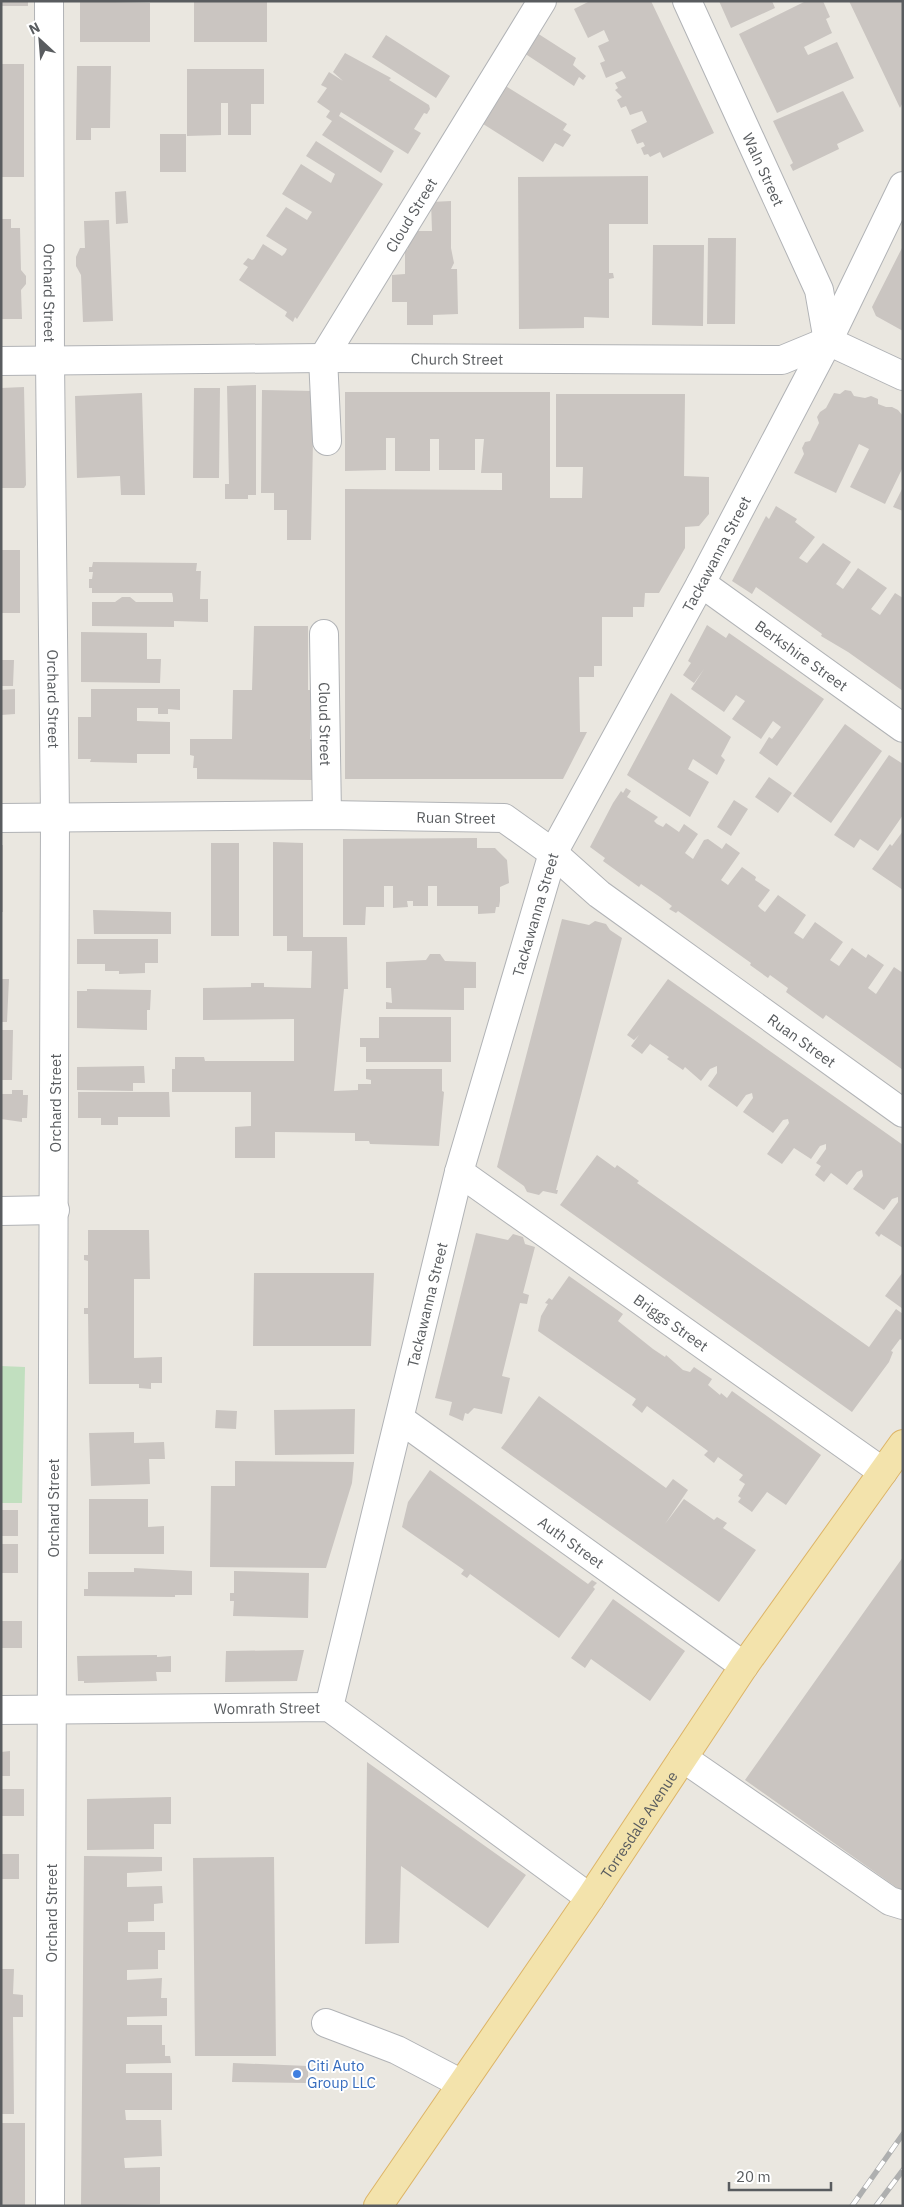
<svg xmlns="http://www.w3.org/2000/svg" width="904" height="2207" font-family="'IBM Plex Sans',sans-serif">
<rect width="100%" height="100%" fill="#eae7e0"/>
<!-- green -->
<path fill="#c1dfbf" d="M1 1366 25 1367 22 1503H1Z"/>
<!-- building -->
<path fill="#cac5c1" d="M1 1H28V6H1Z
M80 1 150 3V42H80Z
M194 1H267V42H194Z
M590 1H651L714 133 663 158 660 152 650 157 648 154 644 155 641 148 645 146 643 142 637 144 631 130 647 122 642 111 630 115 626 106 621 108 617 100 622 97 615 90 618 88 615 83 626 78 624 74 622 71 606 78 600 63 605 61 598 46 609 41 604 30 588 38 574 9Z
M719 1H772L775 8 731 28Z
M806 1H823L830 17 826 19 832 33 804 47 808 55 837 42 854 78 777 113 739 34Z
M849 1H903V102L900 108Z
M537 33 576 58 573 65 586 76 583 80 579 77 574 86 524 53Z
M386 35 450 76 436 98 372 57Z
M345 53 391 78 389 80 429 105 430 109 427 114 424 113 414 129 421 133 408 154 341 112 339 116 394 151 381 173 322 135 332 121 326 117 330 111 317 102 327 88 321 85 329 72 343 81 333 72Z
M1 64H24V177H1Z
M77 66H111L110 128H91V140H76Z
M187 69H264V104H251V135H228V103H221V135L187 136Z
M504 85 567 124 563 130 571 135 563 147 555 143 543 162 480 122Z
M843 91 864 131 837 144 839 149 793 171 790 165 793 163 773 121Z
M160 134H186V172H160Z
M316 141 383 184 297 319 295 317 293 322 285 316 287 312 239 280 248 267 243 264 248 258 252 260 254 259 263 244 282 256 285 253 287 249 266 236 286 207 307 220 312 212 282 194 301 164 331 183 335 174 306 156Z
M648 176V224H609V273H613L614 278 609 279V318L584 317V328L519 329 518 177Z
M126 191 128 223 116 224 115 192Z
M451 201V248L454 263 451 269H457L458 314 433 315V325H407V302H392V275L405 274V251L408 249V239L413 231H432L431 202Z
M1 219H11V228H20L21 270 26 276V284L21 290 22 319H1Z
M109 220 113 321 83 322 81 275 76 266V257L80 248H85L84 221Z
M708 238H736L735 324H707Z
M653 245H704L703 326 652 325Z
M903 246V331L876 316 872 307Z
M256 385V495H248V499H225V484H229L227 386Z
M24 387 26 485 24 488H1V388Z
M194 388H220L219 478H193Z
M262 390 314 391 311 540H287V510H274V493H261Z
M845 390 851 391 854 396 865 398 871 396 878 399V404L886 407H892L898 410 903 416V467L885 504 850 487 869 449 859 444 836 493 794 473 804 454 802 448 805 442 810 441 819 423 817 417 820 412 826 408 834 393 840 394Z
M345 392H550V498H582L583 467H556V394H685L684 476 709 477V514L699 526 685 527V548L659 593H645L644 607H633V617H602V666H594V677H579L580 732H587L563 779H345V489L502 490V473H481L484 439H475V470H439V439H430V471H395V438H386V470L345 471Z
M142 393 145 495H121L120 476 77 478 75 396Z
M903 487V511L893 507Z
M776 506 797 519 795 522 815 537 799 558 807 563 823 543 851 562 836 584 839 586 843 589 858 568 887 588 871 609 880 615 895 593 903 598V691L848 652 821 636 822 634 756 587 752 594 732 581 766 516 769 519Z
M1 550H20V613H1Z
M93 562 197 563 196 571H201L200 599H208V622L174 621V627L92 626V602H115L122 597H130L136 602H173V598L172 593H92V588H89V579H92L93 572H89V567H92Z
M707 625 726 638 729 633 824 699 777 766 759 753 769 737 772 739 781 727 773 721 761 739 732 719 745 701 736 695 724 712 691 689 704 669 694 683 683 675 691 663 688 661Z
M254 626H308V690H311L310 739H314V780L197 779V768H193L194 756 190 755V739H232L233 690H252Z
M81 632 147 633V659H161L160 683 81 682Z
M1 660H14L13 686H1Z
M15 689V714L1 715V690Z
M91 689H180V710L168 709V714H158V708H137V721L170 722V754H137V763L90 762 91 759H78V717H91Z
M671 693 731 737 721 756 725 760 717 775 693 759 688 769 709 782 690 817 627 775Z
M845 724 882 751 831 823 793 796Z
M889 755 903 764V815L878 851 860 839 854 848 834 835Z
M769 777 792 793 778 813 755 797Z
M626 788 631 791 627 797 658 817 654 821 657 824 663 827 666 823 679 832 684 824 698 834 685 853 693 859 704 840 708 839 722 849 726 843 740 853 721 880 728 885 742 867 756 877 755 880 770 890 758 906 761 909 765 912 778 895 806 915 794 933 803 939 815 922 843 942 830 960 839 966 852 948 866 958 868 954 884 965 868 988 876 994 894 967 903 973V1070L826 1015 823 1019 786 992 788 988 770 975 768 978 750 965 751 963 678 911 676 913 669 909 672 906 660 897 641 884 639 887 603 861 605 858 590 847 613 803 621 791 623 793Z
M734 800 748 809 731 836 717 827Z
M903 831V890L872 869 890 844 892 846Z
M477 838V848H495L507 860 509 883 500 887V901L499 907H496L495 913 478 914V906H437V886H428V906H413V901H407L408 907 393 908V886H384V907H366L365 925H343V839Z
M273 842 303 843V937H347L348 989H344L334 1091 358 1090V1084H371V1080L366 1079V1069H442V1091L444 1092 439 1146 370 1144 369 1141H355V1133L275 1132V1158H235V1127L251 1126V1092H172V1069H175V1057H204L205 1061H294V1019L203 1020V988L251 987V983H264V987L311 988 312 951H287V936H273Z
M211 843H239V936H211Z
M1 845H3V912H1Z
M93 910 171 912V934H94Z
M562 919 589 925 595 921 606 924 610 930 622 938 556 1190H558L557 1194 543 1191 539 1195 527 1192 524 1186 497 1167Z
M77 939H158V963H145V973L119 974V971H105V964H77Z
M430 954H440L445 961 476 962V988H464V1010L386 1009V1002L392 1003 391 988H386V962L426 960Z
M1 979H9L7 1022H1Z
M668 979 903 1145V1248L881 1234 879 1237 875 1233 898 1202V1197L892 1199 884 1210 853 1189 863 1176 862 1170 857 1172 847 1185 831 1173 824 1182 815 1175 821 1166 816 1163 826 1149V1144L820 1146 811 1159 794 1148 782 1164 767 1154 789 1123 788 1119 783 1120 773 1133 743 1112 753 1098 752 1093 746 1095 737 1107 708 1086 717 1073V1066L710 1069 701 1081 685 1067 683 1070 667 1059 669 1057 650 1044 642 1054 631 1046 639 1035 634 1040 627 1035Z
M87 989 151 990 150 1010H147V1030L77 1028V991H87Z
M379 1017H451V1062H366V1047H360V1038H379Z
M1 1030H13L12 1080H1Z
M144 1066 145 1083H133V1091L77 1090V1067Z
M12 1090H23V1095H28L27 1118H22V1122L1 1119V1094H12Z
M78 1092H169L170 1117H118V1125H101V1118H78Z
M597 1155 615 1168 617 1165 635 1178 639 1181 637 1183 869 1347 896 1309 903 1314V1341L900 1339 891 1351 893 1352 889 1362 852 1412 560 1205Z
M88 1230H149L150 1279H134V1358L162 1357V1383H151V1389L139 1388V1384H89L88 1314H84V1308H88V1261L84 1260V1255H88Z
M476 1233 508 1240 513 1234 523 1237 525 1244 535 1247 523 1293 529 1295 527 1304 520 1303 502 1376 510 1378 502 1414 474 1408 468 1414 465 1413 463 1421 449 1415 452 1402 435 1398Z
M903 1272V1309L885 1296Z
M254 1273H374L371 1346H253Z
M569 1276 623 1314 618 1321 653 1349 665 1357 666 1355 683 1370 690 1372 694 1367 712 1379 708 1385 720 1395 721 1393 727 1398 732 1391 821 1455 786 1505 767 1492 752 1512 738 1502 741 1498 738 1496 745 1484 739 1480 743 1475 718 1457 714 1463 704 1455 708 1451 647 1406 642 1413 632 1405 636 1399 538 1331 541 1316 548 1304 545 1303 549 1298 552 1300Z
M539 1396 666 1488 673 1479 688 1490 665 1524 684 1499 714 1520 717 1517 727 1523 723 1528 756 1550 719 1602 501 1448Z
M355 1409 354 1454 275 1455 274 1410Z
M216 1410 237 1411 236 1429 215 1428Z
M134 1432V1443L164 1442 165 1459H149L150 1484 91 1486 89 1433Z
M235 1461 354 1462 352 1483 326 1568 210 1567 211 1486H235Z
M430 1470 588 1584 592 1580 597 1583 593 1587 595 1589 559 1638 470 1574 467 1578 461 1574 464 1570 402 1527 408 1502Z
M89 1499H148V1527L164 1526V1554H89Z
M1 1510H18V1536H1Z
M1 1544H18V1573H1Z
M903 1557V1892L745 1780Z
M134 1568 192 1571V1595H175V1597L84 1596V1589H88V1572H134Z
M234 1571 309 1573 308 1618 233 1616 234 1601H230V1593H234Z
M613 1599 685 1651 650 1701 591 1659 585 1668 571 1658Z
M1 1621H22V1648H1Z
M304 1650 297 1681 225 1682 226 1651Z
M157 1655V1657L171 1656V1672H156L157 1681 84 1683V1681H78L77 1656Z
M10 1751V1776H1V1752Z
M367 1762 526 1875 488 1928 401 1866 399 1943 365 1944Z
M1 1789H24V1816H1Z
M171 1797V1824H154V1849L87 1850V1799Z
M1 1854H19V1879H1Z
M84 1856 162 1857V1871L127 1873V1887L162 1886 163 1903 154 1904V1921L128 1922V1932H165V1950H158V1969L127 1970V1980L162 1978 161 1998H167V2016L127 2017V2025H162V2045H165V2056H170L171 2063 126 2064V2073H172V2110H125L126 2120H161L162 2156 124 2158 125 2168 160 2167V2204L81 2206Z
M274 1857 276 2056H195L193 1858Z
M1 1969H14L13 1994 23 1995V2017H13L14 2114H1Z
M233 2063 308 2066V2083L232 2082Z
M1 2123H25V2205L1 2206Z"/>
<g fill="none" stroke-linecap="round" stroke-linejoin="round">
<!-- minor casing -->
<g stroke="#b1b3b6" stroke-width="30">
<g id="minor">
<path id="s1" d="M49 1 50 361 55 817 50 2206"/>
<path id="s2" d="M687 1 819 290 828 341"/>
<path id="s3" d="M1 361 323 358 782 360 828 341 903 376"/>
<path id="s4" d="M327 441 323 358 542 1"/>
<path id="s5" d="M701 583 903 728"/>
<path id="s6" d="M324 634 327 815"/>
<path id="s7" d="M1 818 327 815 504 818 553 853 599 894 903 1113"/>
<path id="s8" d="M459 1172 883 1472"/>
<path d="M1 1211 55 1210"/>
<path id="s9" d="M400 1419 744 1666"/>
<path id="s10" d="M329 1707 459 1172 553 853 701 583 828 341 903 186"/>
<path id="s11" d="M1 1710 329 1707 590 1898"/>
<path d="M683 1758 890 1901 903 1905"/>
<path d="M326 2023 397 2050 462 2084"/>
</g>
</g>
<!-- major casing -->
<g stroke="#ddb466" stroke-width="30">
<g id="major">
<path id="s12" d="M378 2206 590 1898 744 1666 903 1444"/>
</g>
</g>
<!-- minor -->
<use href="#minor" stroke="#fff" stroke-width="28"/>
<!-- major -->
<use href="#major" stroke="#f3e3ac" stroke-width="28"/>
<!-- rail casing -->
<g stroke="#aeafaf" stroke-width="5.5">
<path id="rail" d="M852 2206 903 2134
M876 2206 903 2170"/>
</g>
<!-- rail -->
<use href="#rail" stroke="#fff" stroke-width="4" stroke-dasharray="11" stroke-linecap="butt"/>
</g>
<!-- markers -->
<circle fill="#3f7fe0" stroke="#fff" stroke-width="2" cx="297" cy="2074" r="5"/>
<g text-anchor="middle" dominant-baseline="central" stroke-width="4" stroke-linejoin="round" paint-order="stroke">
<!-- street labels -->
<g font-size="15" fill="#595c5f" stroke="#fff">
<text stroke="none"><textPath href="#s2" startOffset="185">Waln Street</textPath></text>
<text stroke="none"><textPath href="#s4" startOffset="251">Cloud Street</textPath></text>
<text stroke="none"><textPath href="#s1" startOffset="292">Orchard Street</textPath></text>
<text stroke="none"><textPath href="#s3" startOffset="456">Church Street</textPath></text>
<text stroke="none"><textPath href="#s10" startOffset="1224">Tackawanna Street</textPath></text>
<text stroke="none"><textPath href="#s5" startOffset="124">Berkshire Street</textPath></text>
<text stroke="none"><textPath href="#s1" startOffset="698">Orchard Street</textPath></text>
<text stroke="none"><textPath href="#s6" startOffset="90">Cloud Street</textPath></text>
<text stroke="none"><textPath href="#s7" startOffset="455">Ruan Street</textPath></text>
<text stroke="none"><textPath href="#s10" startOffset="819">Tackawanna Street</textPath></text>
<text stroke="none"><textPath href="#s7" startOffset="875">Ruan Street</textPath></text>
<text transform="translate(55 1103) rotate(-90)">Orchard Street</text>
<text stroke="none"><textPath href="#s10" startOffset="414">Tackawanna Street</textPath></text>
<text stroke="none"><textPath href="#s8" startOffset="260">Briggs Street</textPath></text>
<text transform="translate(53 1508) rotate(-90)">Orchard Street</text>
<text stroke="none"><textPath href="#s9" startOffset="211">Auth Street</textPath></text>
<text stroke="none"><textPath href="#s11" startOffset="266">Womrath Street</textPath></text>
<text stroke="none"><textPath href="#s12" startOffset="462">Torresdale Avenue</textPath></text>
<text transform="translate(51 1913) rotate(-90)">Orchard Street</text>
</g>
<!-- shop labels -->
<g font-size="15" fill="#366cbe" stroke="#fff" text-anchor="start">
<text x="307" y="2065">Citi Auto<tspan x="307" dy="17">Group LLC</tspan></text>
</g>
</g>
<!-- border -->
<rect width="904" height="2207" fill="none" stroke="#595c5f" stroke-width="5"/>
<!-- north arrow -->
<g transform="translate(40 40) rotate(334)" stroke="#ffffff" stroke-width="4" paint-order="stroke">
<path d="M0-4L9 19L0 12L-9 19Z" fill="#595c5f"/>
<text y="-8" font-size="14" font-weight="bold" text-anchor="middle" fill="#595c5f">N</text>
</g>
<!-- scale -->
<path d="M729 2182v8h102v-8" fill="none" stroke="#595c5f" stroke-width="2.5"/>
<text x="736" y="2182" font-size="15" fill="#595c5f" stroke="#ffffff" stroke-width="4" paint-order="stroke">20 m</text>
</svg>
